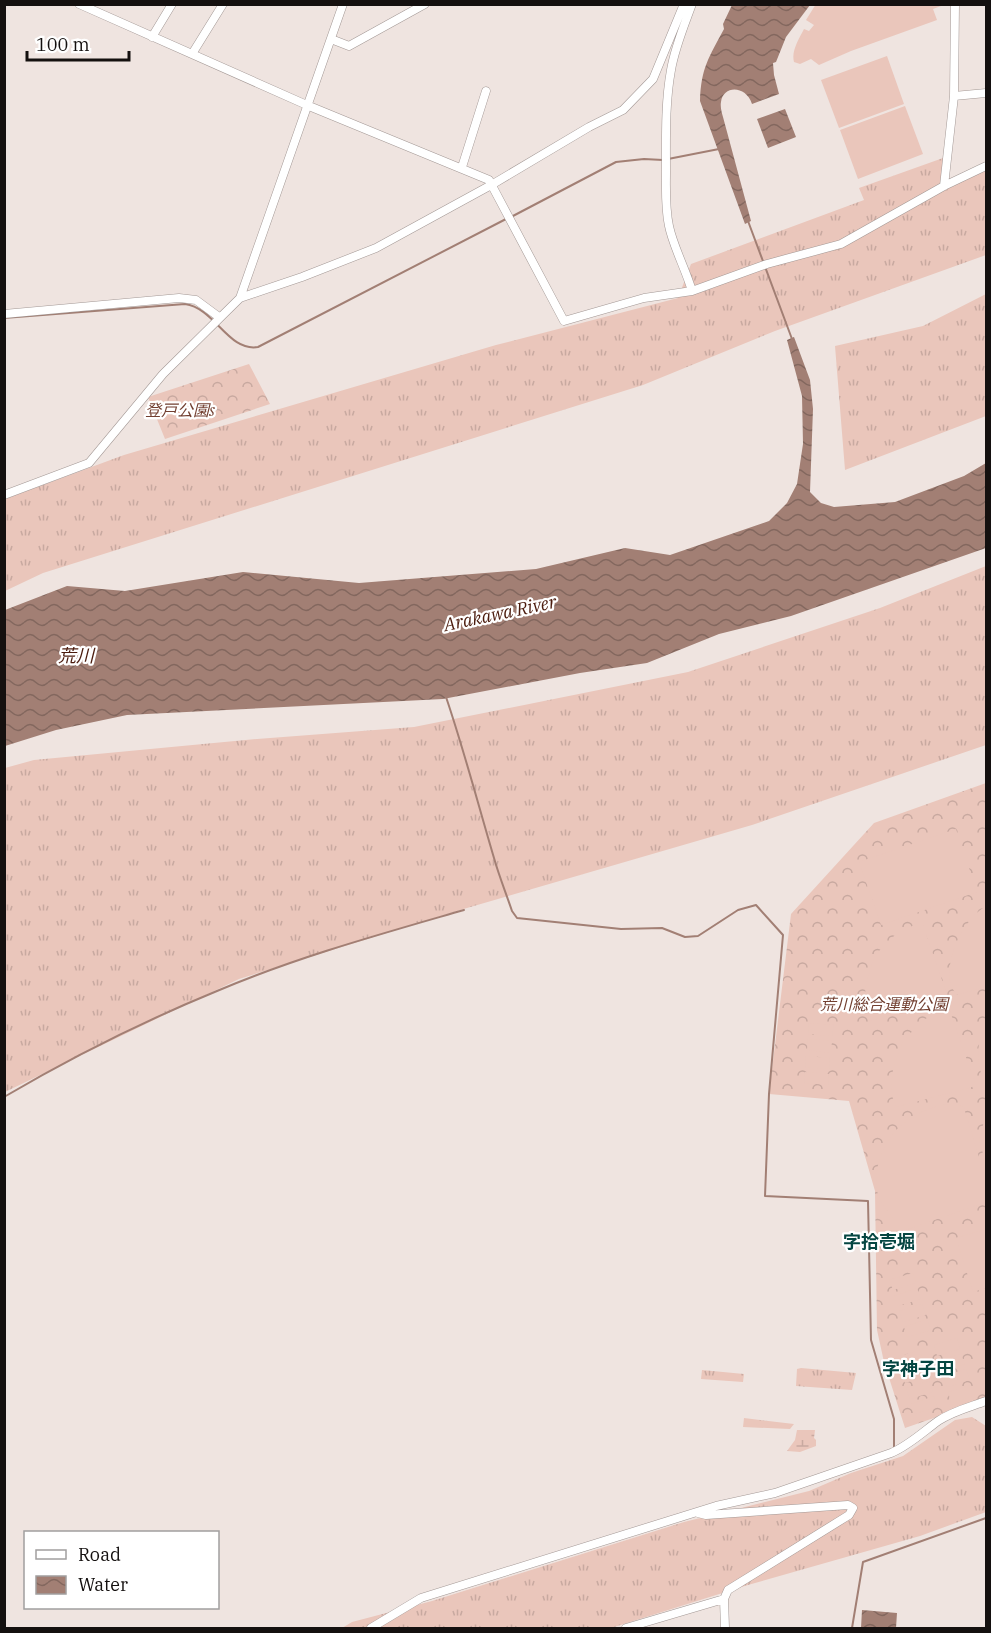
<svg xmlns="http://www.w3.org/2000/svg" width="991" height="1633" font-family="'IBM Plex Serif','Noto Sans JP',serif">
<defs>
<pattern id="grass-tufts" width="24" height="20" patternUnits="userSpaceOnUse" patternTransform="scale(1.5)"><rect width="24" height="20" fill="#eac6bb"/><path d="M3 7l-1-3M5 7V3M7 7l1-3M15 17l-1-3M17 17v-4M19 17l1-3" fill="none" stroke="#c8a9a0"/></pattern>
<pattern id="forest-crowns" width="20" height="18" patternUnits="userSpaceOnUse" patternTransform="scale(1.5)"><rect width="20" height="18" fill="#eac6bb"/><path d="M2 6a3 3 0 1 1 6 0M12 15a3 3 0 1 1 6 0" fill="none" stroke="#c8a9a0"/></pattern>
<pattern id="wetland-marsh" width="20" height="14" patternUnits="userSpaceOnUse" patternTransform="scale(1.5)"><rect width="20" height="14" fill="#eac6bb"/><path d="M1 5h8M5 5V1M11 12h8M15 12V8" fill="none" stroke="#c8a9a0"/></pattern>
<pattern id="water-waves" width="16" height="10" patternUnits="userSpaceOnUse" patternTransform="scale(1.5)"><rect width="16" height="10" fill="#a27f74"/><path d="M0 5q4-4 8 0t8 0" fill="none" stroke="#83675e"/></pattern>
</defs>
<rect width="100%" height="100%" fill="#efe4e0"/>
<!-- grass -->
<path fill="url(#grass-tufts)" d="M943 158 947 188 986 170V255L775 331 643 385 43 573 5 591V499L124 455 496 345 678 298 691 264 864 200 859 188Z
M986 294V416L845 470 835 346 923 326Z
M986 566V745L752 825 467 908 239 979 5 1092V768L34 760 257 739 414 727 688 672 880 608Z
M801 1368 856 1373 852 1390 796 1386 797 1369Z
M702 1370 744 1374 743 1382 701 1379Z
M972 1417 986 1426V1512L920 1536 748 1585 611 1628H342L352 1622 432 1601 684 1522 809 1491 851 1473 903 1456 955 1420Z
M744 1418 794 1424 790 1429 743 1427Z"/>
<!-- forest -->
<path fill="url(#forest-crowns)" d="M249 364 270 404 165 439 148 397Z
M986 783V1400L905 1428 884 1362 877 1330 875 1191 849 1101 769 1094 791 914 874 823Z"/>
<!-- wetland -->
<path fill="url(#wetland-marsh)" d="M797 1430H815L814 1438 816 1440V1446L800 1452 787 1451 795 1440Z"/>
<!-- pitch -->
<path fill="#eac6bb" d="M816 4H941V6L933 9 937 20 851 51 819 65 811 59 800 64 794 62C791 51 799 39 804 29L809 31 814 25 806 20Z
M887 56 904 104 839 128 821 80Z
M905 106 923 154 858 179 840 130Z
M956 829 977 892 881 925 859 862Z
M986 906V987L956 995C954 991 951 986 950 981 946 956 964 919 986 906Z
M914 925H923L949 1000 869 1021 864 1007 866 983 875 955 896 934Z
M941 1011H950L976 1086 896 1107 891 1093 893 1069 903 1041 923 1020Z
M986 1019V1077L983 1078C974 1056 979 1041 986 1019Z
M809 1023 834 1025 832 1036 808 1034Z
M808 1039 832 1041 831 1053 807 1050Z
M806 1056 830 1058 829 1069 805 1067Z
M805 1072 829 1074 828 1085 804 1083Z
M956 1103 964 1108 986 1180V1202L903 1231C896 1220 884 1210 879 1197 875 1188 876 1174 878 1165 888 1127 917 1107 956 1103Z
M986 1114V1164L979 1140Z
M986 1229V1288L973 1292 956 1238Z
M913 1273 916 1283 893 1290 889 1280Z
M917 1288 921 1299 898 1306 894 1296Z
M922 1304 926 1315 903 1322 899 1311Z
M927 1319 931 1330 907 1337 904 1327Z
M957 1338 960 1349 937 1356 934 1345Z
M920 1350 923 1360 900 1368 896 1357Z
M961 1354 965 1364 942 1372 938 1361Z
M924 1365 928 1376 905 1383 901 1373Z
M966 1369 970 1380 947 1387 943 1376Z
M929 1381 933 1392 910 1399 906 1388Z
M971 1385 975 1395 951 1403 948 1392Z
M934 1396 937 1407 914 1414 911 1404Z"/>
<!-- water -->
<path fill="url(#water-waves)" d="M732 5H810L786 37 776 62 773 63 774 75 779 94 752 104C746 85 723 85 721 102 720 107 722 113 723 117L751 221 745 224 700 101C701 68 709 57 724 29L723 24Z
M785 109 796 137 768 148 757 119Z
M794 337 810 380 813 409 810 492 821 503 834 507 895 502 964 476 986 463V548L791 616 719 634 647 663 580 673 443 699 127 715 56 730 5 746V610L67 586 125 591 243 572 359 583 536 569 625 548 670 555 769 521 787 503 797 484 803 444 802 396 787 340Z
M862 1610 897 1613 896 1628H861Z"/>
<g fill="none" stroke-linecap="round" stroke-linejoin="round">
<!-- stream -->
<path stroke="#a27f74" stroke-width="2" d="M668 159 719 149
M511 217 616 162 644 159 663 160
M748 221 792 339
M4 318 185 304C215 308 228 352 258 347L506 219
M446 697C464 750 478 804 494 858 499 876 506 893 512 911L517 918 621 929 662 928 685 937 698 936 738 910 756 905 783 935 769 1094 765 1196 868 1201 871 1340 894 1419V1447
M4 1097C72 1057 144 1021 217 991 297 957 381 934 464 910
M852 1628 863 1562 986 1518"/>
<!-- minor casing -->
<g stroke="#a39895" stroke-width="9">
<path id="minor" d="M79 4 309 106 489 180 564 321 644 298 692 291 767 264 841 244 944 186 986 166
M692 4C684 26 675 47 671 70 665 103 666 137 666 171 666 189 665 208 669 226 673 246 686 270 692 291
M152 37 172 4
M331 39 349 46 425 4
M192 54 223 4
M954 96 986 93
M462 167 486 91
M944 186 954 96 955 4
M240 298 343 4
M4 314 179 298 196 300 219 317
M4 495 89 463 163 374 240 298 302 277 376 248 493 184 589 127 623 110 653 79 684 4
M698 1513 706 1515 848 1505 853 1508 849 1515 728 1590 724 1599 725 1628
M371 1628 421 1598 716 1506 775 1493 891 1453C908 1446 923 1432 938 1421 953 1411 970 1407 986 1401
M626 1628 724 1599"/>
</g>
<!-- minor -->
<use href="#minor" stroke="#fff" stroke-width="8"/>
</g>
<g text-anchor="middle" dominant-baseline="central" stroke-width="4.5" stroke-linejoin="round" paint-order="stroke">
<!-- park labels -->
<g font-size="16" font-style="italic" fill="#723f30" stroke="#fff">
<text x="180" y="410">登戸公園s</text>
<text x="884" y="1004">荒川総合運動公園</text>
</g>
<!-- water labels -->
<g font-size="18" font-style="italic" fill="#4b1b0d" stroke="#fff">
<text transform="translate(500 613) rotate(-12)">Arakawa River</text>
<text x="76" y="655">荒川</text>
</g>
<!-- neighbourhood labels -->
<g font-size="18" font-weight="bold" fill="#054642" stroke="#fff">
<text x="879" y="1241">字拾壱堀</text>
<text x="918" y="1368">字神子田</text>
</g>
</g>
<!-- border -->
<rect width="991" height="1633" fill="none" stroke="#14100f" stroke-width="12"/>
<!-- legend -->
<rect x="24" y="1531" width="195" height="78" fill="#ffffff" stroke="#a19f9f" stroke-width="1.5"/>
<rect x="36" y="1550" width="30" height="9" fill="#ffffff" stroke="#a19f9f" stroke-width="1.5"/>
<text x="78" y="1561" font-size="18" fill="#14100f">Road</text>
<rect x="36" y="1576" width="30" height="18" fill="url(#water-waves)" stroke="#a19f9f" stroke-width="1.5"/>
<text x="78" y="1591" font-size="18" fill="#14100f">Water</text>
<!-- scale -->
<path d="M27 51v9h102v-9" fill="none" stroke="#14100f" stroke-width="3"/>
<text x="36" y="51" font-size="18" fill="#14100f" stroke="#ffffff" stroke-width="4.5" paint-order="stroke">100 m</text>
</svg>
